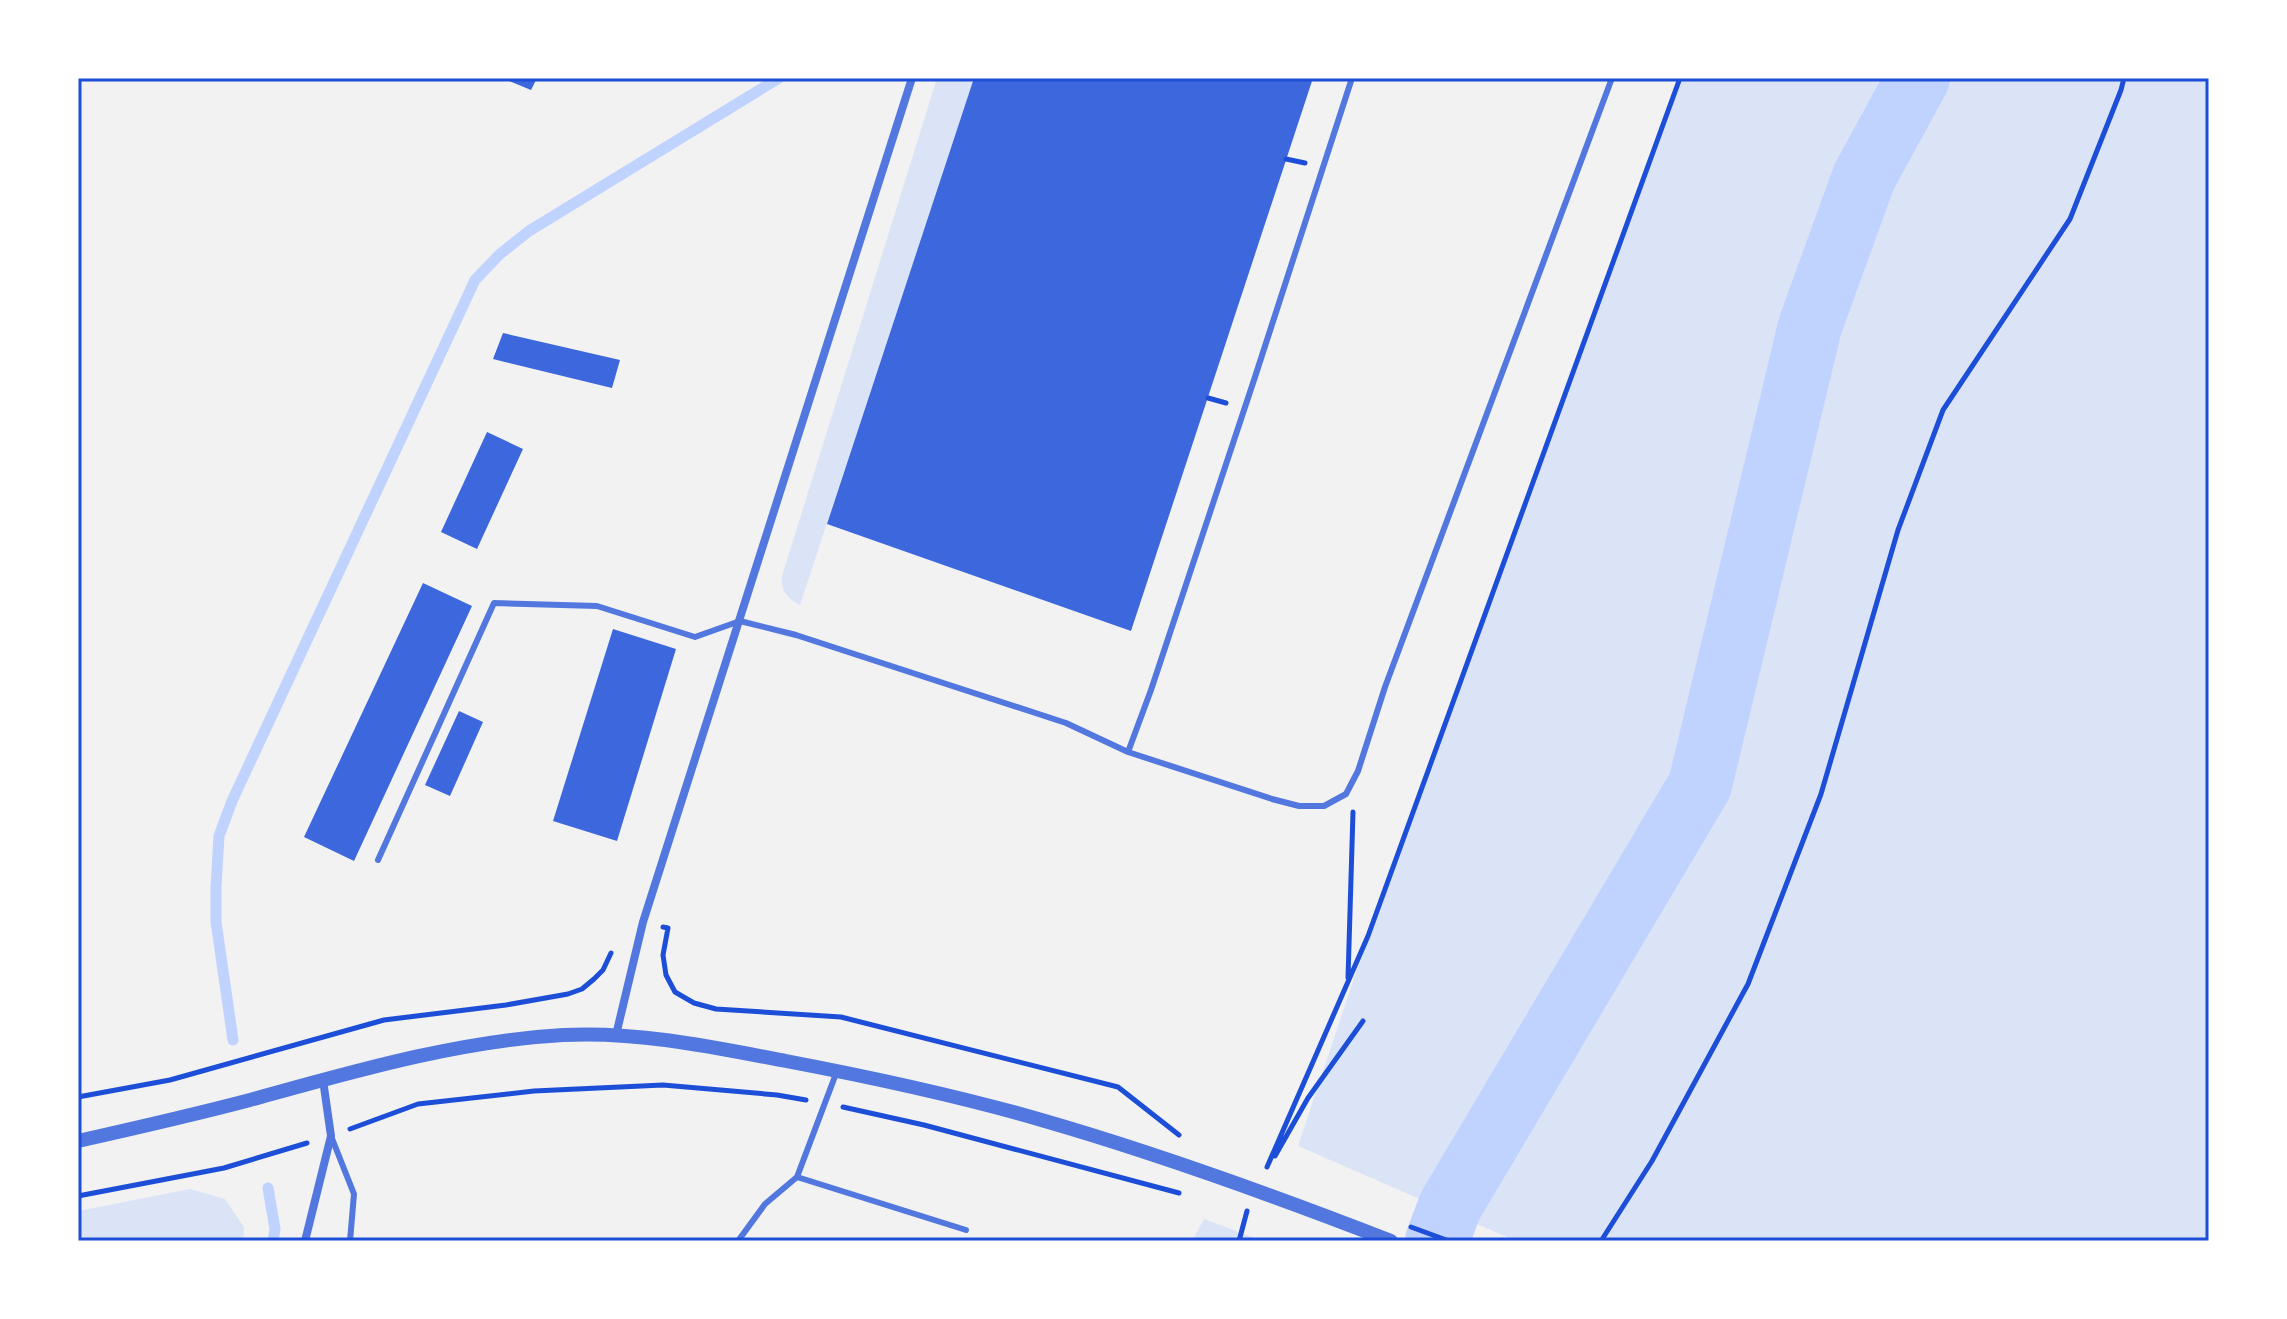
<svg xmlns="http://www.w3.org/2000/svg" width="2287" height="1319" font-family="'Varela Round',sans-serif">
<rect width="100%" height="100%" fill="#f2f2f2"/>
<!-- green -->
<path fill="#dbe4f7" d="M937 78H974L800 605C788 599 780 591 782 576Z
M1680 78H2209V1241H1516L1298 1146 1368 936Z
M190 1189 225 1199 244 1227 243 1241H78V1211Z
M1204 1219 1263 1241H1192Z"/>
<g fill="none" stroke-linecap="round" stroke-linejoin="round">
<!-- stream -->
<path stroke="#bfd3fe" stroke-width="11" d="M233 1040 216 922V887L219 836 232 801 475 280 500 254 529 231 779 78
M268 1188 275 1229 273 1241"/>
<!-- river -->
<path stroke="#bfd3fe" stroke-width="64" d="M1437 1241 1450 1206 1700 785 1810 326 1864 177 1918 78"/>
</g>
<!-- building -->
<path fill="#3d67dc" d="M502 78H537L531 90Z
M974 78H1313L1131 631 827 524Z
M503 333 620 360 612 388 493 359Z
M487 432 523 449 477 549 441 532Z
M423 583 472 606 354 861 304 837Z
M613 629 676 649 617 841 553 821Z
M459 711 483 722 450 796 425 785Z"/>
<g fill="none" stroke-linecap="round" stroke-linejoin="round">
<!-- path -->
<path stroke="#1d4ed8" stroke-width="5" d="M1286 159 1305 163
M1208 398 1226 403
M663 927 668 928 663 955 666 975 675 992 694 1003 716 1009 841 1017 1118 1087 1179 1135
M1348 978 1353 812
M78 1097 170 1080 384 1020 506 1005 568 994 582 989 594 979 603 970 611 953
M843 1107 924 1125 1179 1193
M350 1129 418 1104 534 1091 663 1085 777 1095 806 1100
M1275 1156 1308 1098 1363 1021
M1267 1167 1368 936 1680 78
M78 1196 224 1168 307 1143
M1411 1227 1449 1241
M1239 1241 1247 1211
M1601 1241 1652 1161 1748 984 1821 794 1898 530 1943 410 2070 219 2121 90 2124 78"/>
<!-- service -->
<path stroke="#5277de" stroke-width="6" d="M1128 752 1151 690 1254 380 1352 78
M378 860 494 603 597 606 695 637 740 621 796 635 1066 723 1128 752 1272 799 1299 806H1324L1346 794 1358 771 1385 687 1612 78
M837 1071 797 1177 966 1230
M331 1136 354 1194 350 1241
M738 1241 765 1204 797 1177"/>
<!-- minor -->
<path stroke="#5277de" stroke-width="8" d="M616 1035 643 922 912 78
M305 1241 331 1136 323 1080"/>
<!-- tertiary -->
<path stroke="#5277de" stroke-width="14" d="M78 1141C136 1128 193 1115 250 1100 352 1072 457 1041 563 1035 637 1031 713 1047 786 1061 870 1077 955 1095 1038 1119 1157 1153 1275 1196 1391 1241"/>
</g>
<!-- border -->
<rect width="2287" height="1319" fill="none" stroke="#ffffff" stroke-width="160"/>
<rect x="80" y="80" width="2127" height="1159" fill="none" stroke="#1d4ed8" stroke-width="3"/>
</svg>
